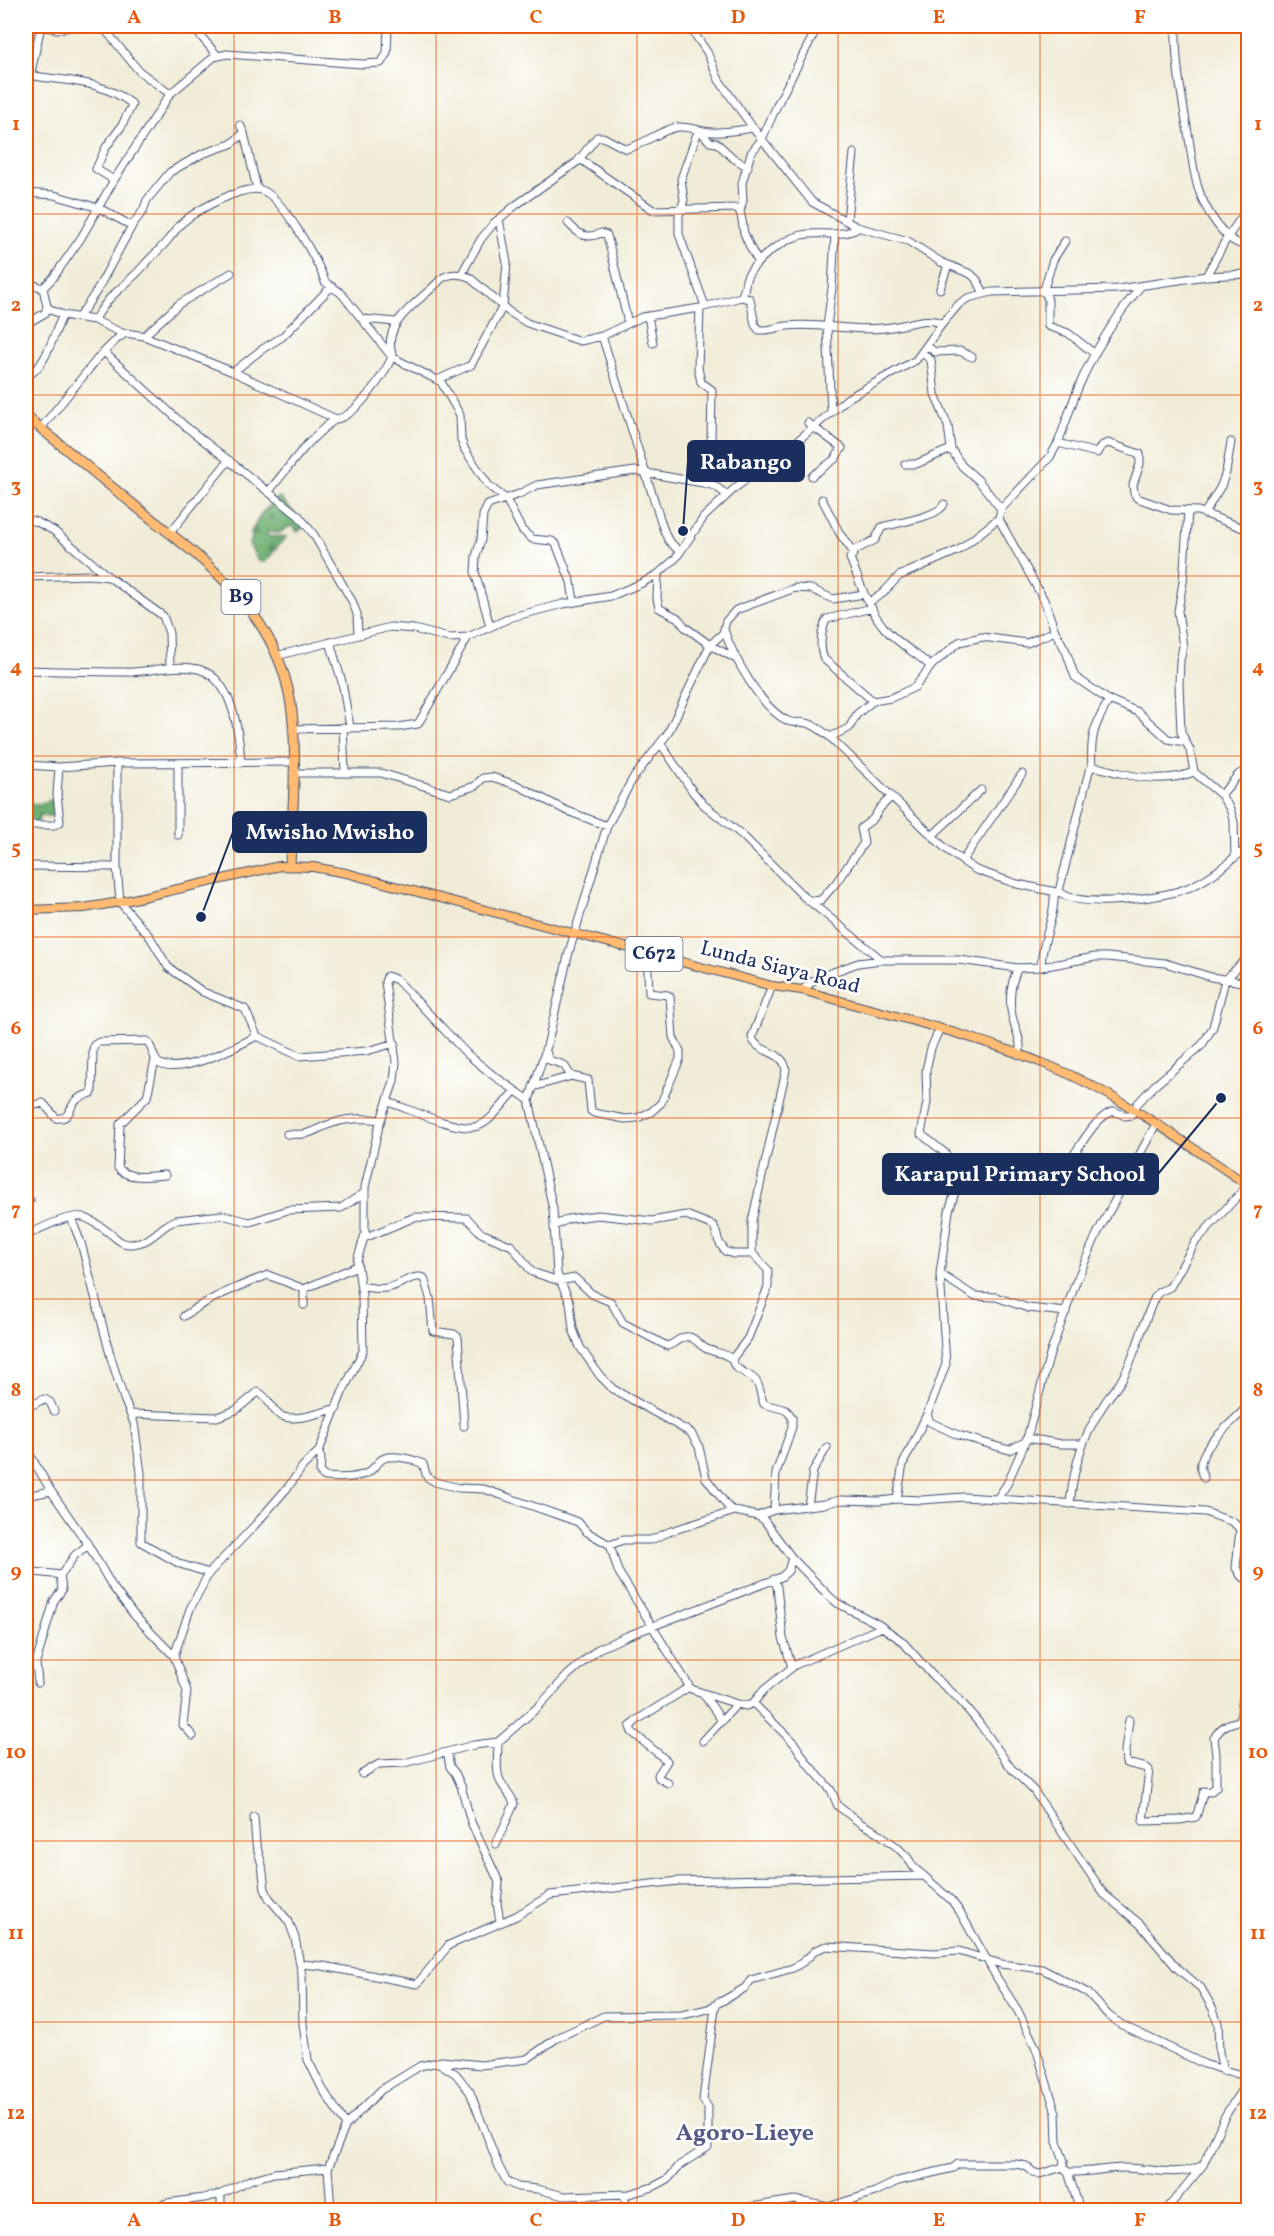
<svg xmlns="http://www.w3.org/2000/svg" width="1274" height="2236" font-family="Vollkorn,serif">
<defs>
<pattern id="forest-firs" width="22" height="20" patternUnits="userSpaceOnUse" patternTransform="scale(1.5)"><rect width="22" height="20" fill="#70b072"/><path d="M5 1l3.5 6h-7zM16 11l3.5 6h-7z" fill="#5b9061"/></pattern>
</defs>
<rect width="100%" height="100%" fill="#fff"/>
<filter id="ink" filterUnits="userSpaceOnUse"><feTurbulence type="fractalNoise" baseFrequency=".0167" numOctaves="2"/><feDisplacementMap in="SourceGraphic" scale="12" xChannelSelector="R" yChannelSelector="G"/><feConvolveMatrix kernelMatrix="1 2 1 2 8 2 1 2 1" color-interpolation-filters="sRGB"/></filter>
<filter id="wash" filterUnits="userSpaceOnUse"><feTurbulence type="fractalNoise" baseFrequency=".008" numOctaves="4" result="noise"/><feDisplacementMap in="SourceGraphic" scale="24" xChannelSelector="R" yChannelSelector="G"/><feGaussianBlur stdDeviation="1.35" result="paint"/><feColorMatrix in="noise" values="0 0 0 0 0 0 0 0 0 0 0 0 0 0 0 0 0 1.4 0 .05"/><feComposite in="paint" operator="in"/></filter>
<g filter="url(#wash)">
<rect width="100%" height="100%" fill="#f1ecd7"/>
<!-- forest -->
<path fill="url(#forest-firs)" stroke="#467068" stroke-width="1.5" d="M279 497 305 525 298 532 292 525 279 533 267 532V536L286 537 265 562 258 561 249 544 253 536 250 534 262 513Z
M26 798 35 805 55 799 56 816H39L38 823 26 822Z"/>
</g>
<g filter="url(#ink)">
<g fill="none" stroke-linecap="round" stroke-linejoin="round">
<!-- minor casing -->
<g stroke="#3b4b70" stroke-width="9">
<path id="minor" d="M41 26 57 29 77 26
M102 26 139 71 170 94
M192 26 217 55
M689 26 707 52 719 80 753 128 812 202 857 227 908 241 941 262 971 274 977 280 984 293
M1176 26C1175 60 1181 92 1187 127 1194 164 1192 190 1216 223 1225 235 1233 244 1248 246
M29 75C66 82 99 79 131 103L132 105 121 127 106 147 96 169 114 180
M26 95 41 26
M240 125 244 133 257 189
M698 131 681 179 684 200 679 215V234L705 306
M700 131 710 142 717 143 733 158 748 167
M580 159 653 210 738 208C743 217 742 224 744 233 748 243 752 252 758 261
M26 193 54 195 99 208 132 226
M740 212 743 200 742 183 751 153 762 139 778 103 818 26
M847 220 854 153
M568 223C578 234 586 240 601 233L607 235 628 323
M461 275 481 239 494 223 516 205 577 162 597 137H603L626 149C644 145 659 130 678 127 689 126 699 131 711 132 724 133 740 130 753 128
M1206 276 1227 238 1248 208
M26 282 43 288
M940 289 948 265
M1045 291 1048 300V326L1068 333 1095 354
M1043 292 1053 260 1065 241
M741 297 750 299 755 325 759 330C769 331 777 327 787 326 824 322 859 334 897 326 910 324 930 316 942 324
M700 308 698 368 701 382 712 390 711 441 703 483
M648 316 653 343
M79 317 96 292 133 224 143 211 147 200 170 172 202 154 231 144 244 133
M362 319 396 322
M94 320C99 313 104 305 110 298 122 286 136 276 146 263 154 254 164 246 171 236 175 232 178 226 183 222 197 210 242 185 261 190 281 195 319 262 325 282L341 293 392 357 441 382 460 415 461 440 465 450 489 486 506 499 522 530 532 539 552 541 556 544 571 582 574 601
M26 324 45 313 47 306
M124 334 94 320 63 315 51 310 47 306 43 288 53 278 81 238 114 180 170 94 214 57 227 54 362 64 381 63 387 53 388 26
M144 336 179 304 231 273
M602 336 663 528 668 540 680 552
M927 346 935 352 960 351 972 357
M105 353 185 426 299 516 314 535 352 601 357 614 358 634
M922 353 931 360 935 394 948 426 951 449 962 466 978 480 1001 509 1050 457 1058 443 1097 453 1101 446 1108 443 1140 454V464L1133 485 1134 493 1137 498 1171 510 1198 511 1248 530
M393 357C379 322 422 301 441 279 450 273 459 273 469 277L508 311 527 323 580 341 602 336 642 317 700 308 741 297C746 290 744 282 748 275 759 257 786 236 808 234 825 233 839 236 855 230L857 227
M233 372 261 350 282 337 331 287
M26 377C48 365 52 336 63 315
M437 380 471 365 503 306 507 263 499 219
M831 411 827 326 832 288 835 234
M808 423 842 448 835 459 812 476
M41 428 98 358 118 338 126 333 144 336 233 372 336 419C356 417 384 375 392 357
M1058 443C1065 425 1071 405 1079 386 1094 351 1116 317 1140 287
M905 464H916L951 449
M269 491C290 466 309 437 336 419
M822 499 840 534 854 553 850 558C859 580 867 606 882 625 894 641 913 651 928 664L930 668
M1001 509 999 518 1001 523 1044 600 1055 631 1066 651 1075 677 1107 699 1138 712 1168 739 1185 742
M1188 511 1183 582 1178 611 1183 647 1180 661 1179 684 1181 732 1190 750 1194 772 1221 795 1230 809 1234 822 1235 857 1248 848
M1204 514 1221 486 1226 472 1231 442
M26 519 37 522 54 531 109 577 163 616 169 633 170 668
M169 534 229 460
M853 551 875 540 882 527C896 523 939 517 944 504
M658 574 657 598 659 608 678 618 685 627 710 645 736 659
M26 577 90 575 109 577
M864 594 833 599 811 589 795 588 736 610 726 621 723 633 710 645 668 733 632 780 607 826 569 952 547 1046 529 1100 553 1209 557 1274 570 1302 573 1329 580 1347 600 1376 613 1389 691 1433 699 1447 706 1478 728 1507 735 1511 758 1516 764 1520 792 1558 828 1595 837 1603 878 1624 902 1641 933 1676 958 1698 979 1723 1011 1768 1034 1791 1104 1894 1140 1924 1177 1968 1201 1988 1213 2009 1218 2023 1219 2052 1223 2071
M869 602 882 594 899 576 959 550 999 518
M872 608 827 619C821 629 819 648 824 659L873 701
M490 626 475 572 476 556 481 540 483 515 488 505 519 494 537 485 635 471 703 483 715 486 727 495
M724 630C733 656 761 709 788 721 794 724 800 721 806 723 815 724 823 732 830 737L946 849 962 861 976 870 1017 884 1061 893
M330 642 342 682 350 727
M276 656 390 627 414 629 449 638 468 637 512 617 563 604 611 596 642 583 658 574 676 558 704 517 735 488 796 442 848 398 916 360 942 324 959 304 968 298 992 292 1118 289 1206 276 1248 274
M26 670C61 671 97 672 132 672 152 671 173 665 192 668 233 672 239 732 241 763
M343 727 345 772
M292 729 398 727 418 724 468 637
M830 737 849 728 857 714 873 701 891 698 915 687 932 665 959 642 982 637 1027 643 1055 631
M661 744 693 792 704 805 742 835 803 896 882 960
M117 763V867L120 902 150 937 168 967 203 992 245 1009 257 1036 299 1056 367 1051 395 1043
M26 765 59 767 117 763 293 762
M1092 767C1090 737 1094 726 1109 700
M1194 772C1171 781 1144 779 1120 773 1110 771 1102 767 1092 767L1089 771 1059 891C1077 910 1161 898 1185 889 1204 882 1220 870 1235 857
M293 773H381L450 794 475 786 483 778 492 777 519 786 565 810 607 826
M1221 795 1239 774 1248 770
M26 825H54L60 822 57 794 59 767
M178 835V763
M932 836 981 790
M962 861 1022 774
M26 866 117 867
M808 899 811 901 821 900 835 884 864 843 861 828 873 819 880 808 891 797
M1041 967C1041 941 1056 917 1054 892
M1018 968C1009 986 1008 1007 1015 1026 1018 1036 1022 1044 1019 1055
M772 986 752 1037C756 1054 784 1049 786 1070L752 1221V1253L768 1270V1287L748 1338 732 1359C734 1372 749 1372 756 1381 761 1388 760 1397 764 1404L786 1410 792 1417V1427L776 1473 774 1510
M802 990 817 978 858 963 882 960H959L1018 968 1041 967 1095 957H1107L1165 963 1211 977 1248 983
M939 1030 931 1048 926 1070 927 1102 921 1134 945 1153 960 1177 949 1211 940 1274 974 1296 996 1297 1028 1308 1066 1312
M545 1049 549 1060 564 1065 571 1076 588 1080 591 1111 594 1113 625 1119 637 1118 651 1112 661 1103 680 1059V1051L673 1037 670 997 668 995 649 993 647 952
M155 1060 147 1097 120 1124 118 1168C128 1180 150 1176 165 1175
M533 1087 572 1076
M388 1102C407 1108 460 1133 478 1126 492 1121 504 1102 515 1091
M26 1107 43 1103 56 1118C72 1120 68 1106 78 1099 82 1096 87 1095 92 1093L93 1050 94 1045 99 1042 147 1041C153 1047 152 1059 160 1064 182 1075 236 1047 257 1036
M287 1134C313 1136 311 1130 333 1123 348 1118 365 1118 381 1120
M1041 1159 1053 1173 1057 1174C1076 1160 1090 1118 1114 1111L1125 1116 1131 1115 1138 1103 1154 1086 1202 1045 1213 1027 1225 980 1248 957
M26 1197 30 1200
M71 1218 81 1243 111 1358 124 1399 134 1423 141 1473V1542L180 1564 209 1573
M554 1226 568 1219 598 1215 652 1221 686 1215 714 1226 719 1242 725 1251 733 1254H753
M26 1236C39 1229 68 1214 83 1217 93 1220 103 1228 111 1234 117 1239 123 1245 131 1244 153 1243 158 1227 176 1220L222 1215 250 1222 288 1210 341 1208 364 1193
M364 1238 415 1217 467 1218 481 1233 512 1246 532 1272 559 1281 575 1278 592 1294 611 1302 623 1323 667 1346C674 1345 681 1335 689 1337 695 1338 700 1345 705 1348 714 1353 723 1352 732 1359
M361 1286C371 1288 381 1290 391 1287 402 1284 413 1274 424 1278L430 1298 433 1331 454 1334 458 1337 464 1426
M304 1305V1289L357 1266
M184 1316C209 1298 239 1286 268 1275L304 1289
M26 1408 44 1399 50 1402 54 1411
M131 1414 217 1417 236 1410 258 1392C267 1396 270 1406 277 1413 288 1425 323 1412 337 1408
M927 1414 930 1422 958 1435 1009 1450 1023 1443
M1027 1438 1061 1444H1082
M26 1448 51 1491 87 1543 112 1586 134 1615 174 1656
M318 1452 321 1458 320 1473 325 1477C337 1478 356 1479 367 1473 373 1470 376 1464 381 1460 390 1453 413 1459 423 1464L427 1477 435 1482 459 1488 484 1489 578 1522 587 1532 610 1545 618 1571 691 1689 737 1704
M1204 1478C1188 1452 1234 1424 1248 1405
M26 1496 51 1491
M897 1499 903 1464 928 1412 946 1364 940 1274
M997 1499 1007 1484 1027 1438 1050 1354 1076 1282 1097 1234 1156 1124
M1070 1504C1074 1464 1083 1435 1106 1401 1111 1393 1118 1387 1122 1379 1137 1353 1142 1324 1155 1297L1159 1292 1170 1287 1196 1241 1248 1185
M808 1506 813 1471 827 1447
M758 1516 774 1510 824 1504 840 1500 880 1501 897 1499 922 1500 964 1497 1205 1512 1233 1522 1240 1529 1236 1568 1241 1576 1248 1580
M1240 1529 1248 1533
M610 1545 623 1540H651L671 1531 735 1511
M26 1571 61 1575 75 1555 88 1545
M774 1579 777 1587 783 1638 792 1667
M38 1683 36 1663 54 1601 62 1590 60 1575
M704 1695 722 1721
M753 1703 794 1743 808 1764 831 1790 838 1806 860 1823 877 1832 897 1847 908 1858 914 1868 924 1876
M1129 1720 1125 1751 1126 1763 1147 1768 1149 1770 1143 1821 1180 1820 1196 1817 1204 1791 1210 1792 1216 1787V1755L1214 1738C1221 1727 1227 1723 1240 1721L1248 1657
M193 1736 183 1725 187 1691 174 1656 190 1609 209 1573 255 1525 289 1486 303 1466 319 1451 342 1393 363 1351 362 1296 357 1261 365 1234V1187L379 1126 394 1081 396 1062 385 982 387 976 397 980 467 1054 494 1076 529 1100
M703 1741 737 1704 746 1706 753 1703 764 1690 795 1665 882 1627
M447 1752 450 1767 455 1773 461 1786 471 1822 499 1882 497 1903 500 1922
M362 1774 379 1764 404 1763 474 1745 498 1742 538 1707 568 1675 598 1649 627 1636 781 1577 788 1571 792 1558
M668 1783 659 1778 658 1775 667 1761 632 1732 630 1727 637 1720 689 1687
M254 1817 256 1844 262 1865 265 1889 269 1898 289 1922 295 1938 302 1975 303 2024 308 2060 322 2088 346 2125
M496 1844 514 1804C512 1795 505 1790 501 1783 495 1771 498 1755 498 1742
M301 1964 323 1966 417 1984 449 1945 516 1916 550 1895 679 1881 924 1876 951 1900 960 1912 997 1978 1018 2011 1036 2048 1056 2113 1057 2142 1064 2161 1063 2167 1068 2172C1087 2173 1106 2168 1124 2168 1149 2168 1181 2178 1203 2165
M439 2063 456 2074 470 2092 499 2167 507 2182 518 2187 537 2189 564 2196 629 2194 653 2187 668 2179 680 2165 708 2147V2107L703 2100 715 2008 718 2002
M1068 2172 1080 2210
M624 2195 628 2210
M143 2210 167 2203 204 2198 221 2194 250 2180 274 2173 328 2168
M221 2210V2194
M331 2210 328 2168 346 2125 381 2090 420 2066 442 2061 481 2065 527 2059 557 2038 604 2016 682 2015 708 2009 745 1988 751 1980 793 1968 803 1962 816 1950 826 1946 934 1953 959 1951 1001 1964 1042 1969 1088 1993 1109 2016 1122 2025 1204 2064 1248 2077
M730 2210 795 2200 828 2207 875 2192 898 2181 953 2168 958 2164H1016L1026 2166 1033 2172 1040 2174 1063 2167
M1166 2210 1203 2165 1225 2116 1248 2080"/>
</g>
<!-- major casing -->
<g stroke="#3b4b70" stroke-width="10">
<path id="major" d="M26 910 84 908 120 902 280 866 313 867 346 873 772 986 802 990C884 1014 970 1033 1050 1066 1121 1095 1184 1143 1248 1185"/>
</g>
<!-- highway casing -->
<g stroke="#3b4b70" stroke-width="11">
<path id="highway" d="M26 416C62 446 98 476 134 505 199 557 268 603 288 689 300 740 292 813 290 866"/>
</g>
<!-- minor -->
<use href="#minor" stroke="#fff" stroke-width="7"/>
<!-- major -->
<use href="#major" stroke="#ffbb71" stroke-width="8"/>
<!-- highway -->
<use href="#highway" stroke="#ffbb71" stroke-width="9"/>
</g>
</g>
<!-- grid -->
<path fill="none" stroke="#e8590c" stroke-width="1.5" stroke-opacity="0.55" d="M234 26V2210M436 26V2210M637 26V2210M838 26V2210M1040 26V2210M26 214H1248M26 395H1248M26 576H1248M26 756H1248M26 937H1248M26 1118H1248M26 1299H1248M26 1480H1248M26 1660H1248M26 1841H1248M26 2022H1248"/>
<g text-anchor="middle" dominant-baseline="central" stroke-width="5" stroke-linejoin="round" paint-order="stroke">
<!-- shield labels -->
<g fill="#fff" stroke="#5f6d8e" stroke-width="1.5">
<rect x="221.5" y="580" width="39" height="34" rx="4.5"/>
<rect x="625.5" y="937" width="57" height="34" rx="4.5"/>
</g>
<g font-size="20" font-weight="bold" fill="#1b2f5e">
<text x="241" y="597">B9</text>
<text x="654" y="954">C672</text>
</g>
<!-- street labels -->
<g font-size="21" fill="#1b2f5e" stroke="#fff">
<text transform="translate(780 968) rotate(14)">Lunda Siaya Road</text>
</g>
<!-- quarter labels -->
<g font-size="24" font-weight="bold" fill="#565a87" stroke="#fff">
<text x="745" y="2134">Agoro-Lieye</text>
</g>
</g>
<!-- callouts -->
<path fill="none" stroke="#1b2f5e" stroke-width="2" d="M683 531L688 461M201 917L233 832M1221 1098L1158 1174"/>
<g fill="#1b2f5e" stroke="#fff" stroke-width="2">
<circle cx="683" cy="531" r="6"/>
<circle cx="201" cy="917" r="6"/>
<circle cx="1221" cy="1098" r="6"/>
</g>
<g fill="#1b2f5e" stroke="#1b2f5e" stroke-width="2">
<rect x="688" y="441" width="116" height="40" rx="6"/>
<rect x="233" y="812" width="193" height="40" rx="6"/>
<rect x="883" y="1154" width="275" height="40" rx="6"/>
</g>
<g font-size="22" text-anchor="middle" font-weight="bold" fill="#fff">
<text x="746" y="469">Rabango</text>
<text x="330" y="839">Mwisho Mwisho</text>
<text x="1020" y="1181">Karapul Primary School</text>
</g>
<!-- margin -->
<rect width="1274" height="2236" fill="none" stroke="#fff" stroke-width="66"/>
<rect x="33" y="33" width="1208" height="2170" fill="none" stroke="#e8590c" stroke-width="2"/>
<g font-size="20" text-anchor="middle" font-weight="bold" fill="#e8590c">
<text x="134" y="23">A</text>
<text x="335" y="23">B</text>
<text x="536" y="23">C</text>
<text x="738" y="23">D</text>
<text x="939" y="23">E</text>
<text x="1140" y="23">F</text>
<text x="16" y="130">1</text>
<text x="1258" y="130">1</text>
<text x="16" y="311">2</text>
<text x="1258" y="311">2</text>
<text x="16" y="492">3</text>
<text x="1258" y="492">3</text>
<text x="16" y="673">4</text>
<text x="1258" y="673">4</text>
<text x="16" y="854">5</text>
<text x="1258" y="854">5</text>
<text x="16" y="1034">6</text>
<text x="1258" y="1034">6</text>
<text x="16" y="1215">7</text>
<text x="1258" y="1215">7</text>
<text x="16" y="1396">8</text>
<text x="1258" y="1396">8</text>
<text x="16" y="1577">9</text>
<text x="1258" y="1577">9</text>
<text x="16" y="1758">10</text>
<text x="1258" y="1758">10</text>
<text x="16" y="1939">11</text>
<text x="1258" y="1939">11</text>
<text x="16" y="2119">12</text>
<text x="1258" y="2119">12</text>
<text x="134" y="2226">A</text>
<text x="335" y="2226">B</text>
<text x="536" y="2226">C</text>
<text x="738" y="2226">D</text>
<text x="939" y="2226">E</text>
<text x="1140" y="2226">F</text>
</g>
</svg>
